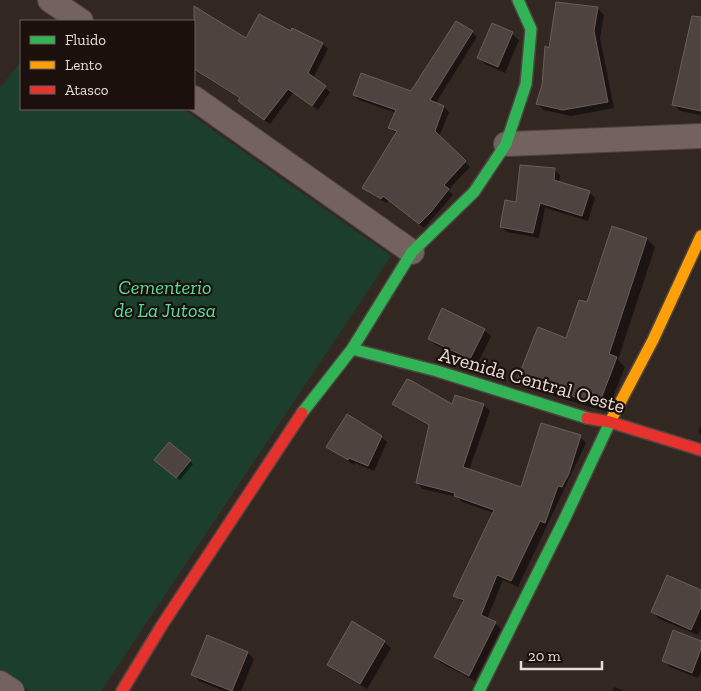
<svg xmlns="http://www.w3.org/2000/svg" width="701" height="691" font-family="'Zilla Slab',serif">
<rect width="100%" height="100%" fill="#332722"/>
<!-- green -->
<path fill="#1b3f2c" d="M21 61V109H183L391 256 101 691H31L0 670V88Z"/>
<!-- shadow -->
<path fill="#0007" fill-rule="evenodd" d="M597 8 604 15 600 38 614 108 571 116 544 110 537 104 543 86Z
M199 11 247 40 291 33 293 29 323 44 328 49 313 78 330 92 318 110 293 93 270 124 244 106 239 101 240 99 194 70V21H192Z
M472 32 477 37 435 104 444 107 449 112 439 137 470 167 448 190 453 195 424 228 389 200 387 203 369 193 364 188 397 134 390 128 396 113 359 100 354 94 412 92Z
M512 34 519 40 505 73 485 64 478 57Z
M701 48V115L680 111 674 104Z
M554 169 560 175 559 183 589 192 595 198 588 221 545 208 539 238 507 232 501 226 517 203Z
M647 239 655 247 618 360 625 367 607 412 527 388 519 380 567 339 588 304Z
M484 330 491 336 477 365 436 345 429 339Z
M394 403 453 406 484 405 490 411 469 470 522 489 580 437 586 443 518 587 503 580 487 619 495 623 501 629 475 681 441 663 435 657 464 603 455 596 494 513 462 502 457 497 423 489 417 483 430 427 400 409ZM578 438H581L568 479 566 478Z
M701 425V435L698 432Z
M381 437 387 442 374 471 355 463 354 465 334 452 328 447Z
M190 461 193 464 180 480 159 462Z
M701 592V628L698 635 659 619 653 612Z
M208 637 248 653 254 659 241 691H224L199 681 193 674Z
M384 642 391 648 367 689 335 671 328 665Z
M701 642V672L698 678 670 667 663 660Z
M614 687 624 691H613Z"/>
<!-- building -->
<path fill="#4e433f" stroke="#695e59" d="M556 2 598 7 594 31 608 102 563 110 536 104 542 85 545 46 549 48Z
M194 6 246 38 259 14 291 31 292 28 323 43 308 73 326 86 312 106 288 89 264 120 238 101 240 98 194 69Z
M692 16 701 17V111L672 105Z
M456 21 473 31 430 100 444 106 435 131 466 161 444 185 449 189 431 212 419 224 383 196 381 199 362 188 397 131 388 128 396 110 353 95 361 73 411 91Z
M492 23 513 32 498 67 477 58Z
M520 165 555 168 554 180 590 191 582 216 540 203 533 233 500 227 505 200 516 202Z
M612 226 647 238 609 354 617 357 599 404 517 380 538 327 566 338 579 300 587 302Z
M442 308 485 329 470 359 428 339Z
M407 379 412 381 452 404 455 395 484 404 463 467 521 487 541 423 581 435 569 473 562 487 558 486 545 523 540 521 511 581 497 575 481 615 496 622 469 676 434 657 464 600 453 596 494 510 454 496 455 493 416 483 429 425 392 404Z
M347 414 382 436 368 466 349 458 348 460 326 447Z
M169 442 191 460 176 478 154 460Z
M667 575 701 590V607L691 630 651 612Z
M352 621 385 641 360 684 327 665Z
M673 630 701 641V649L692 673 662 661Z
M207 635 248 652 232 691 191 675Z"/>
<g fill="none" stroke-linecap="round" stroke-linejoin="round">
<!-- street casing -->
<g stroke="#4e4440" stroke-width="26">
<path id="street" d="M50 0 81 21
M194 98 412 252
M506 144 701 136
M0 683 12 691"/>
</g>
<!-- fast casing -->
<g stroke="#4e4440" stroke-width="14">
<path id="fast" d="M352 349 437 371 587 418
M302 413 352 349 412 252 474 192 506 144 526 84 531 29 518 0
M479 691 565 518 612 418"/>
</g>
<!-- slow casing -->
<g stroke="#4e4440" stroke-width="14">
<path id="slow" d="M612 418 653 340 701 236"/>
</g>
<!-- jam casing -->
<g stroke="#4e4440" stroke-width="14">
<path id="jam" d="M587 418 610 422 701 450
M122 691 162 625 302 413"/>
</g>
<!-- street -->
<use href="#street" stroke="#74625f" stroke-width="24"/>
<!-- fast -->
<use href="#fast" stroke="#30b455" stroke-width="11"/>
<!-- slow -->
<use href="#slow" stroke="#ff9f0a" stroke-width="11"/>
<!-- jam -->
<use href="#jam" stroke="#e5322d" stroke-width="11"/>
</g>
<g text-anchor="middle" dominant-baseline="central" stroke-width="4.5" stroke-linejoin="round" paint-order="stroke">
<!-- park labels -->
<g font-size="20" font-style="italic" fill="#53e0a0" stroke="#1b100c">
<text x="165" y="287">Cementerio<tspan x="165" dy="23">de La Jutosa</tspan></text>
</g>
<!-- street labels -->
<g font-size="20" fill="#e9dad3" stroke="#1b100c">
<text transform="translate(532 380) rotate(16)">Avenida Central Oeste</text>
</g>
</g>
<!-- legend -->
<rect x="20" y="20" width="175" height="90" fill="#1b100c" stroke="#6d615c"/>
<rect x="30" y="36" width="25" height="8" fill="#30b455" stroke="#6d615c"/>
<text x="65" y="45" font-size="15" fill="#e9dad3">Fluido</text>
<rect x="30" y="61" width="25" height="8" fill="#ff9f0a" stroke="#6d615c"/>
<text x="65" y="70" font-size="15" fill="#e9dad3">Lento</text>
<rect x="30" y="86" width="25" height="8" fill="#e5322d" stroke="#6d615c"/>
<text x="65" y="95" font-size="15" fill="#e9dad3">Atasco</text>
<!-- scale -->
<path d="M521 661v8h81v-8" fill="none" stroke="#e9dad3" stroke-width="2.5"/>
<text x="528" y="661" font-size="15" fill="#e9dad3" stroke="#1b100c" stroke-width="4" paint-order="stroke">20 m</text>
</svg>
